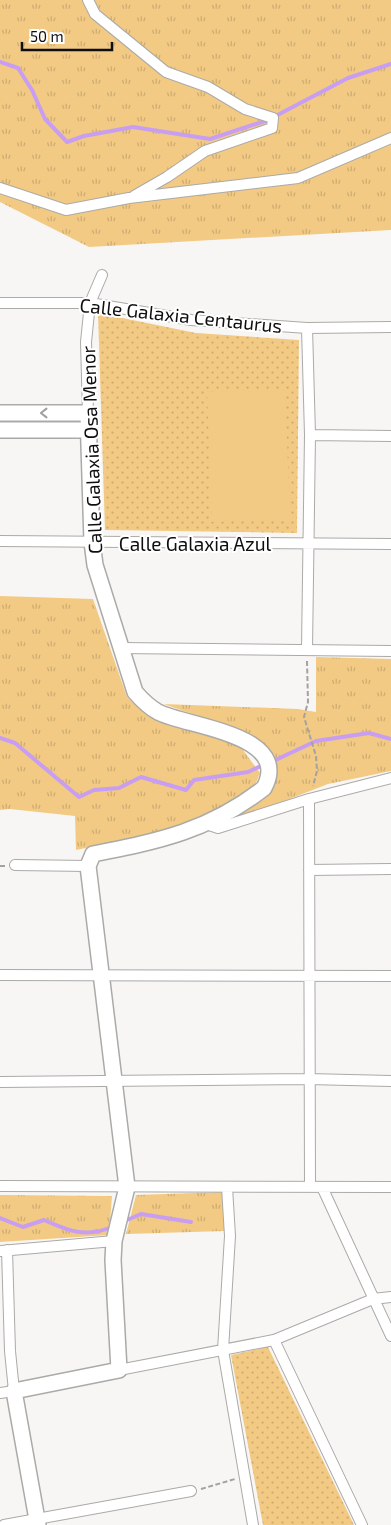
<svg xmlns="http://www.w3.org/2000/svg" width="391" height="1525" font-family="'Exo 2',sans-serif">
<defs>
<pattern id="grass-tufts" width="24" height="20" patternUnits="userSpaceOnUse" patternTransform="scale(1.25)"><rect width="24" height="20" fill="#f2ca84"/><path d="M3 7l-1-3M5 7V3M7 7l1-3M15 17l-1-3M17 17v-4M19 17l1-3" fill="none" stroke="#ceac71"/></pattern>
<pattern id="park-dots" width="8" height="8" patternUnits="userSpaceOnUse" patternTransform="scale(1.25)"><rect width="8" height="8" fill="#f2ca84"/><path d="M2 2h.1M6 6h.1" fill="none" stroke="#ceac71" stroke-width="1.8" stroke-linecap="round"/></pattern>
</defs>
<rect width="100%" height="100%" fill="#f8f6f4"/>
<!-- grass -->
<path fill="url(#grass-tufts)" d="M0 0H391V230L89 247 0 202Z
M0 596 93 599 127 697 145 713 240 746 260 773 256 783 247 793 189 827 76 850 75 816 10 809 0 810Z
M316 657 391 659V771L328 784 274 805 225 820C241 810 266 800 275 783 279 775 276 757 270 750 256 733 187 713 164 704L298 709 316 712Z
M223 1192 225 1231 126 1234 136 1195Z
M0 1195 112 1196 109 1235 0 1242Z"/>
<!-- park -->
<path fill="url(#park-dots)" d="M98 313 196 333 299 340 297 533 105 530Z
M268 1347 354 1525H263L231 1355Z"/>
<!-- pitch -->
<path fill="#f2ca84" d="M285 389 290 519 212 522 207 392Z"/>
<g fill="none" stroke-linecap="round" stroke-linejoin="round">
<!-- stream -->
<path stroke="#c89ef2" stroke-width="4" d="M0 62 18 68 32 90 45 119 67 142 84 136 133 127 210 139 268 120 348 78 391 64
M0 738 15 743 79 797 94 790 119 788 141 777 186 790 194 780 248 772 263 765
M269 763 316 741 369 733 391 739
M0 1218 23 1227 44 1220C69 1231 85 1238 112 1227
M127 1220 141 1214 191 1222"/>
<!-- street casing -->
<g stroke="#abaaa7" stroke-width="12">
<path id="street" d="M88 0 95 14 166 72 208 87 245 109 273 118 272 128 205 151 167 177 134 196
M0 188 66 210 129 198 298 178 391 138
M0 303H90L191 320 307 328 391 327
M307 328 310 435 307 649
M88 413 86 342 90 303 102 275
M310 435 391 436
M0 541 391 544
M120 648 391 651
M309 799 310 1187
M206 824 218 828 309 799 391 778
M15 865 88 866
M309 870 391 869
M0 975 391 976
M0 1082 308 1079 391 1081
M0 1186 391 1187
M227 1187 230 1236 223 1350 253 1525
M322 1187 391 1336
M0 1251 114 1241
M274 1340 362 1525
M119 1370 274 1340 373 1299 391 1297
M0 1393 14 1391 10 1351 7 1250
M4 1525 191 1491"/>
</g>
<!-- secondary casing -->
<g stroke="#abaaa7" stroke-width="18">
<path id="secondary" d="M0 413H88L92 542 95 565 135 692C141 699 149 707 158 712 187 727 293 734 264 788 209 831 159 841 93 854L88 866 127 1187 114 1241 113 1260 119 1370 14 1391 38 1525
M0 430H87"/>
</g>
<!-- path -->
<path stroke="#a4a2a1" stroke-width="2" stroke-dasharray="5 2.5" stroke-linecap="butt" d="M307 661 308 702 304 717 316 756 317 771 313 786
M0 866H5
M201 1489 235 1479"/>
<!-- street -->
<use href="#street" stroke="#fff" stroke-width="10"/>
<!-- secondary -->
<use href="#secondary" stroke="#fff" stroke-width="15"/>
</g>
<!-- one-way arrows -->
<defs><path id="oneway-chevron" d="M-2-3.5L2.5 0L-2 3.5" fill="none" stroke-width="1.6" stroke-linecap="round" stroke-linejoin="round" transform="scale(1.25)"/></defs>
<use stroke="#9f9f9f" href="#oneway-chevron" transform="translate(44 413) rotate(-180)"/>
<g text-anchor="middle" dominant-baseline="central" stroke-width="4" stroke-linejoin="round" paint-order="stroke">
<!-- street labels -->
<g font-size="19" fill="#0f0e0e" stroke="#fff">
<text transform="translate(181 315) rotate(6)">Calle Galaxia Centaurus</text>
<text transform="translate(91 450) rotate(-92)">Calle Galaxia Osa Menor</text>
<text x="195" y="543">Calle Galaxia Azul</text>
</g>
</g>
<!-- scale -->
<path d="M22 42v8h90v-8" fill="none" stroke="#0f0e0e" stroke-width="2.5"/>
<text x="30" y="42" font-size="15" fill="#0f0e0e" stroke="#ffffff" stroke-width="4" paint-order="stroke">50 m</text>
</svg>
